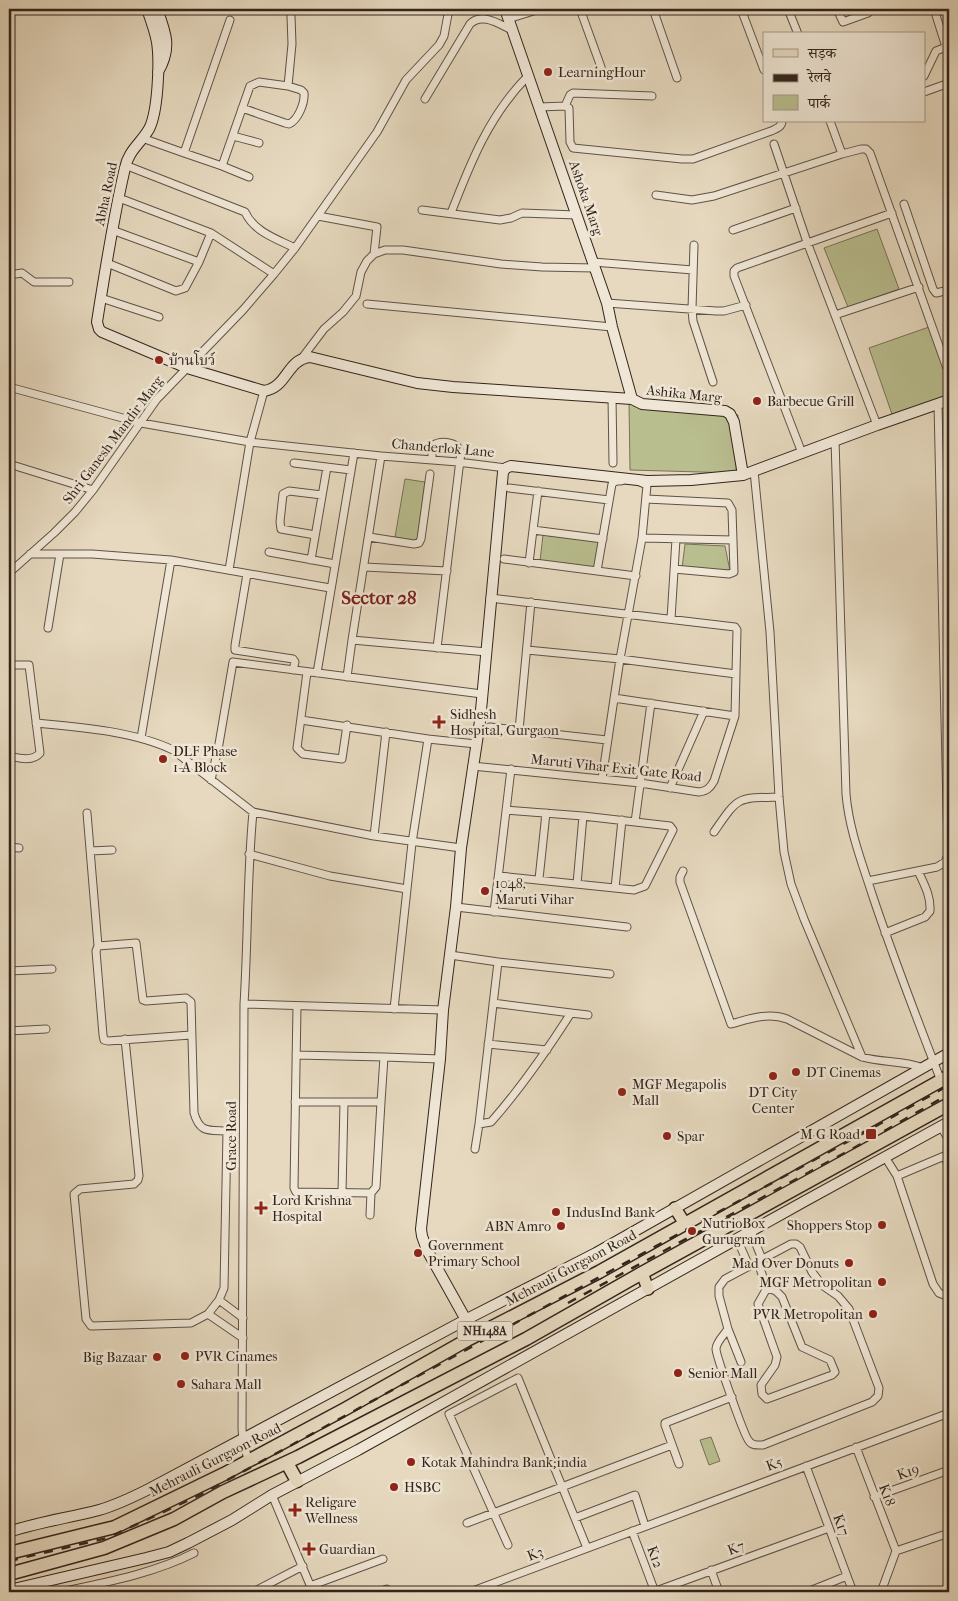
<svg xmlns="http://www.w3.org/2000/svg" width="958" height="1601" font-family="'IM FELL French Canon','Noto Serif Devanagari','Noto Serif Thai',serif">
<rect width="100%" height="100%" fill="#e6d9bf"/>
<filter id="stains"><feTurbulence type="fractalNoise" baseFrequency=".004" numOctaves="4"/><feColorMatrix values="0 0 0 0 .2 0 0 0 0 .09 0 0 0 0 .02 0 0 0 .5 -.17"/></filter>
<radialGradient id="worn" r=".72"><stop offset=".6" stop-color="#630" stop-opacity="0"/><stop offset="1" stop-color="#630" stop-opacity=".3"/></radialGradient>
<!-- green -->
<path fill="#b9be8f" stroke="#767256" d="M877 229 899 289 848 307 824 248Z
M929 327 949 383V397L893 417 869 348Z
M629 403 738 415 736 473 630 470Z
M405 479 425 482 417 541 395 537Z
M543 535 600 542 596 568 540 561Z
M685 544 725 546 730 571 682 568Z
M711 1437 720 1461 709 1465 700 1440Z"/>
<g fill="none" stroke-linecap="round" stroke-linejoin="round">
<!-- street casing -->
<g stroke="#605245" stroke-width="9">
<path id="street" d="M580 9 601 67
M653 9 677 78
M741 9 764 70
M788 9 798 34
M837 9 843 22 868 13
M934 9 946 47
M508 19 540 9
M924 76 936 51 949 46
M924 92 949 83
M425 99 470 24C482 12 499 24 512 30
M565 106 570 95 573 93 652 96
M539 107 565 106 569 108 570 142 573 148 682 159H693L771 131C776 129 782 127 782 121
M242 108 285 123 289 124C298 120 305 103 304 93L301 90 288 86 292 44 291 16
M233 136 259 143
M142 138 184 153 230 20
M774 144 807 242 877 425
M184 153 222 166 250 86 259 82 288 86
M842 154 861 149H866L870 153 949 374
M125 165 245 212C254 232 277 239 295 248
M222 166 249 177
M656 195 692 200 714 196 842 154 830 121
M119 198 211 233 274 274 295 248 377 132 406 80 439 45 444 36 449 9
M904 204 933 289 936 293 949 290
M422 210 500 220 511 218 522 213 577 215
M451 213C470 164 489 115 528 76
M318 216 377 227 374 254
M112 230 199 262 211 233
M733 230 796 208
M694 245 692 309 693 321 713 382
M593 262 693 270
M107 263 176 291 185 288 199 262
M9 275 22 273 34 282H69
M101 298 159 317
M607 303 716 311H724L746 305
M367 304 612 327
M835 315 919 287
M302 358 324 329 343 312 356 296 361 272 367 261 374 254 385 250H403L501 264 542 267 595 268
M9 387 141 423 250 442 381 456 458 462 506 468
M612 397 613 463
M835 440 846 794C849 829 861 860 872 894 893 957 917 1019 941 1081
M802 453 734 276V271L737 268 892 213
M432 459V446C440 440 457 441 461 452L437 648
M294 463 351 470
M9 464 93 490
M754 471 770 632 779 797 784 852 791 884 804 919 862 1057
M943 477 949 499
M509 488 609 500
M646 499 728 503 732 510 734 572 729 574 674 569
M533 530 538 491
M315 535 281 529 280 522 283 494 289 491 322 495
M369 537 414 544 419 543 421 539 430 474
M642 538 733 540
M269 552 335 564
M30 554H92L171 560 330 588
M504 559 636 576
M311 560 327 467
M529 563 533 530 603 539
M364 567 447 571
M229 570 250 442 264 391
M597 571 612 484 616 481H621
M9 573 54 533 75 512 93 490 157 399 243 310 274 274
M247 574 235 645V650L293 659 295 662 293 670
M671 619 676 539
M48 628 60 554
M352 640 487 652
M527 650 620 659 736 674
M9 665H29L40 753C33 762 18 758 9 756
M307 672 297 748 303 754 342 759 347 725
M317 673 354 453
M347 677 352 640 381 456
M614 698 735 716
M301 720 428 739 476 744
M36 723C79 727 133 731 173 750L253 812 374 836 461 848
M490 727 607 740
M519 730 531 602
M141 738 171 560
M472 766 640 783 699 792C707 791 710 788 714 781L735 716 737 630 735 627 490 598
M602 779 620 659 642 538 647 485 640 482
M211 780 219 744 233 662 482 694
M670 788 704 711
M87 813 98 946
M635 822 651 703
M714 832C739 796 736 798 779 797
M374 836 386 732
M9 847 19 848
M90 851 112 850
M249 854 330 876 407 889
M683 871 680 877V882L731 1024C749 1019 768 1012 787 1019L862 1057C882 1063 904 1060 923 1068
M499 876 634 890 645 886 673 830 670 826 583 816 506 810
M539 879 546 813
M868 881 937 867 945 862 948 855 938 404
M577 884 583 816
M615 888 622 820
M456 907 627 927
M494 912 511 769
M885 933 925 917 930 911C931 896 924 884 918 871
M450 955 498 962 479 1124 491 1122C522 1087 546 1052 571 1013L493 1003
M498 962 610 974
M9 971 52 969
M244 1004 443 1010
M297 1006 294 1188 296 1192 371 1193 376 1187 381 1102
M394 1009 412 843 428 739
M571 1013 588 1015
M9 1031 46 1029
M125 1039 139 1176 138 1180 134 1184 80 1189 74 1194 86 1319 91 1326 191 1323 208 1314 219 1300 224 1288 227 1131C208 1130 200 1133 194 1113L191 1002 186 998 146 1001 143 1000 136 943 98 946 96 951 103 1035 104 1040 108 1041 191 1035
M488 1044 547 1050
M296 1055 384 1057
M295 1102H381L384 1057 440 1059
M941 1127 949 1140
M475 1149 479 1124
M945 1156 949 1168
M885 1157 897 1176 933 1284 939 1293 949 1297
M897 1176 949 1154
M342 1193 344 1102
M370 1215 371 1193
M745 1217 762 1259
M737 1239 749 1266
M791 1244H796L800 1247 812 1272 822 1285 838 1296 849 1309 879 1388 878 1396 872 1402 763 1445C758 1445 752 1446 749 1441 744 1436 716 1355 716 1349 716 1342 724 1335 728 1329L719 1296V1287L725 1279Z
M758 1263 767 1288 776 1291 782 1297 802 1347 830 1360 835 1372 832 1375 767 1399 762 1394 761 1385 775 1365 777 1357 758 1304 767 1288
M219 1300 243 1318
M208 1314 243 1338
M728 1329 741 1362
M856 1447 896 1551
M248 1460 243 1439 242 1429 244 1004C248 940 247 876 253 812
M679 1464 665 1425V1423L732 1397
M806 1466 853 1592
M272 1495 313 1592
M874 1497 949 1470
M575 1518 635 1495 645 1526
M467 1523 672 1445
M632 1531 655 1592
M508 1545 449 1414 518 1378 587 1548
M896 1551 949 1533
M711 1570 719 1592
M310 1586 383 1559
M61 1592C106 1582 152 1574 194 1553
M253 1592 303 1566
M378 1592 387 1589
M470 1592 949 1413
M653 1592 829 1528
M807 1592 847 1576
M881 1592 896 1551"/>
</g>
<!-- secondary casing -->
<g stroke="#34251c" stroke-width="12">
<path id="secondary" d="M147 9C151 20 155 31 157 42 160 62 158 112 149 129 141 143 128 151 125 168 113 219 105 271 97 322L99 329 102 332 187 368 264 391C288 387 286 360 310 357L417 383 453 387 632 399
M157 9C166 33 172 48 158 72
M505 9 607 303 612 327 632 399
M632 399 642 404 725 411 730 414 734 422 743 475
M475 1336 427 1250 422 1236 421 1229 440 1059 443 1010 456 907 461 848 480 721 503 472 506 468 511 466 647 481 691 480 743 475 877 425 949 400
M9 1532C38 1522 69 1518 99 1510 117 1505 133 1497 149 1489L471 1317 596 1253 949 1053
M9 1590 146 1558 169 1552 188 1543 232 1520 272 1495 358 1450 805 1201 949 1122"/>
</g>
<!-- primary casing -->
<g stroke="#34251c" stroke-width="14">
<path id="primary" d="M675 1208 685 1224
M642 1273 648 1289"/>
</g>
<!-- highway casing -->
<g stroke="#34251c" stroke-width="15">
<path id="highway" d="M287 1463 297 1481
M9 1553 115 1527 224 1474 345 1409 467 1340 599 1272 949 1076
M9 1574 104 1548 174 1519 223 1492 298 1457 526 1339 642 1273 949 1104"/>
</g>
<!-- street -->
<use href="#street" stroke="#efe6d5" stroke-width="7"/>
<!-- secondary -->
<use href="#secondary" stroke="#efe6d5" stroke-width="10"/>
<!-- primary -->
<use href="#primary" stroke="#e6d9bf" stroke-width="11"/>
<!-- highway -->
<use href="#highway" stroke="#e6d9bf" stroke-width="12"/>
<!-- rail -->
<path stroke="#34251c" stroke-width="2.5" stroke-dasharray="9 9" stroke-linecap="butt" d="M568 1303 874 1137 949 1094
M9 1561 107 1538 200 1495 869 1130 949 1085"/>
</g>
<!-- markers -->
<g fill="#8f2418" stroke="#efe6d5" stroke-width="2">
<circle cx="548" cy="72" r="5"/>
<circle cx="159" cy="360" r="5"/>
<circle cx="757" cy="401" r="5"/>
<path d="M436.5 714.5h5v5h5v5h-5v5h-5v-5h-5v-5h5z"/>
<circle cx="163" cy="759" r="5"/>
<circle cx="485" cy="891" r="5"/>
<circle cx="796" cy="1072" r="5"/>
<circle cx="773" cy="1076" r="5"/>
<circle cx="622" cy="1092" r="5"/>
<rect x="865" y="1128" width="12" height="12" rx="2.5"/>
<circle cx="667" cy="1136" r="5"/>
<path d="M258.5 1200.5h5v5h5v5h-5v5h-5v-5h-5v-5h5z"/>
<circle cx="556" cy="1212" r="5"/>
<circle cx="882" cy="1225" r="5"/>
<circle cx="561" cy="1226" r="5"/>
<circle cx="692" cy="1231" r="5"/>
<circle cx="418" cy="1253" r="5"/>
<circle cx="849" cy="1263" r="5"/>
<circle cx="882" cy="1282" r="5"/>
<circle cx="873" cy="1314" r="5"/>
<circle cx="185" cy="1356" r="5"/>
<circle cx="157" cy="1357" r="5"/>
<circle cx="678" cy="1373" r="5"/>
<circle cx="181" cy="1384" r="5"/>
<circle cx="411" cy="1462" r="5"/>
<circle cx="394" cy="1487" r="5"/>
<path d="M292.5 1502.5h5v5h5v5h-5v5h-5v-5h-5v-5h5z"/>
<path d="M306.5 1541.5h5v5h5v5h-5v5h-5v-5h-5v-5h5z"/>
</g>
<g text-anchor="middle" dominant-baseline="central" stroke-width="5" stroke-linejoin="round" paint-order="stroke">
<!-- shield labels -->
<rect fill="#efe6d5" stroke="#6c5f54" stroke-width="1" x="457.5" y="1321.5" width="55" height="19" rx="4"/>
<g font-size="12" font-weight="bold" fill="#34251c">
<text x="485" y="1331">NH148A</text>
</g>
<!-- poi labels -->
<g font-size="14" fill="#34251c" stroke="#efe6d5" text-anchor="start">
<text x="558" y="72">LearningHour</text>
<text x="169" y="360">บ้านโบว์</text>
<text x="767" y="401">Barbecue Grill</text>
<text x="450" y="714">Sidhesh<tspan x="450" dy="16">Hospital, Gurgaon</tspan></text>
<text x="173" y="751">DLF Phase<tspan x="173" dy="16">1-A Block</tspan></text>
<text x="495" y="883">1048,<tspan x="495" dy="16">Maruti Vihar</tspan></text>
<text x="806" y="1072">DT Cinemas</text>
<text x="632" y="1084">MGF Megapolis<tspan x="632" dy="16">Mall</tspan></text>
<text x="773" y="1092" text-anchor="middle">DT City<tspan x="773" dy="16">Center</tspan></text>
<text x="860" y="1134" text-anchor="end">M G Road</text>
<text x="677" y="1136">Spar</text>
<text x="272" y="1200">Lord Krishna<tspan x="272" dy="16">Hospital</tspan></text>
<text x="566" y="1212">IndusInd Bank</text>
<text x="702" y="1223">NutrioBox<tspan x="702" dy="16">Gurugram</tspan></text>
<text x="872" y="1225" text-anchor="end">Shoppers Stop</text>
<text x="551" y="1226" text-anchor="end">ABN Amro</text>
<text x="428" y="1245">Government<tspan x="428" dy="16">Primary School</tspan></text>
<text x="839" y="1263" text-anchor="end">Mad Over Donuts</text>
<text x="872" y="1282" text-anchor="end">MGF Metropolitan</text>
<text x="863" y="1314" text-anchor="end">PVR Metropolitan</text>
<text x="195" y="1356">PVR Cinames</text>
<text x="147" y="1357" text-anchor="end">Big Bazaar</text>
<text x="688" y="1373">Senior Mall</text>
<text x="191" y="1384">Sahara Mall</text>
<text x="421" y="1462">Kotak Mahindra Bank;india</text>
<text x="404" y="1487">HSBC</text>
<text x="305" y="1502">Religare<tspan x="305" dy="16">Wellness</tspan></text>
<text x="319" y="1549">Guardian</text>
</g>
<!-- street labels -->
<g font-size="14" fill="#34251c" stroke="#efe6d5">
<text transform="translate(106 194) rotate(-78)">Abha Road</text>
<text transform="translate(586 198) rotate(71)">Ashoka Marg</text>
<text transform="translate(684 394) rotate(6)">Ashika Marg</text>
<text transform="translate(113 440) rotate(-53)">Shri Ganesh Mandir Marg</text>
<text transform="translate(443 448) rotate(5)">Chanderlok Lane</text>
<text transform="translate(616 768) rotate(6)">Maruti Vihar Exit Gate Road</text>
<text transform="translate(231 1136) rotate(-90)">Grace Road</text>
<text transform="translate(571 1268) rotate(-28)">Mehrauli Gurgaon Road</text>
<text transform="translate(215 1460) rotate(-27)">Mehrauli Gurgaon Road</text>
<text transform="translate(774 1464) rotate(-20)">K5</text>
<text transform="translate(908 1472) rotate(-20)">K19</text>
<text transform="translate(887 1495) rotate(69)">K18</text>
<text transform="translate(841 1525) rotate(70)">K17</text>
<text transform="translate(736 1548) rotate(-20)">K7</text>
<text transform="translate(535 1554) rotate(-21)">K3</text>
<text transform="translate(655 1557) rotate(70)">K12</text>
</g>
<!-- district labels -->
<g font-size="19" font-weight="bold" fill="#7a1f14" stroke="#efe6d5">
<text x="379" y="598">Sector 28</text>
</g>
</g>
<!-- margin -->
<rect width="958" height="1601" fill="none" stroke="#e6d9bf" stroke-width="30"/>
<rect x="10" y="10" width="938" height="1581" fill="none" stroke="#34251c" stroke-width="2.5"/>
<rect x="15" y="15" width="928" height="1571" fill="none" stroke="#34251c"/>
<!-- legend -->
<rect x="763" y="32" width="162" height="90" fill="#efe6d5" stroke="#a4998b"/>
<rect x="773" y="49" width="25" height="8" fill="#e6d9bf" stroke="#a4998b"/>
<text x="808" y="58" font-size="15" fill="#34251c">सड़क</text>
<rect x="773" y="74" width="25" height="8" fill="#34251c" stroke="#a4998b"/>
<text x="808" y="82" font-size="15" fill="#34251c">रेलवे</text>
<rect x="773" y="95" width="25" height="15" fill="#b9be8f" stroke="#a4998b"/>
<text x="808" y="108" font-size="15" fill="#34251c">पार्क</text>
<rect width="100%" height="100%" filter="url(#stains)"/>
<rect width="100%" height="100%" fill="url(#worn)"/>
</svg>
